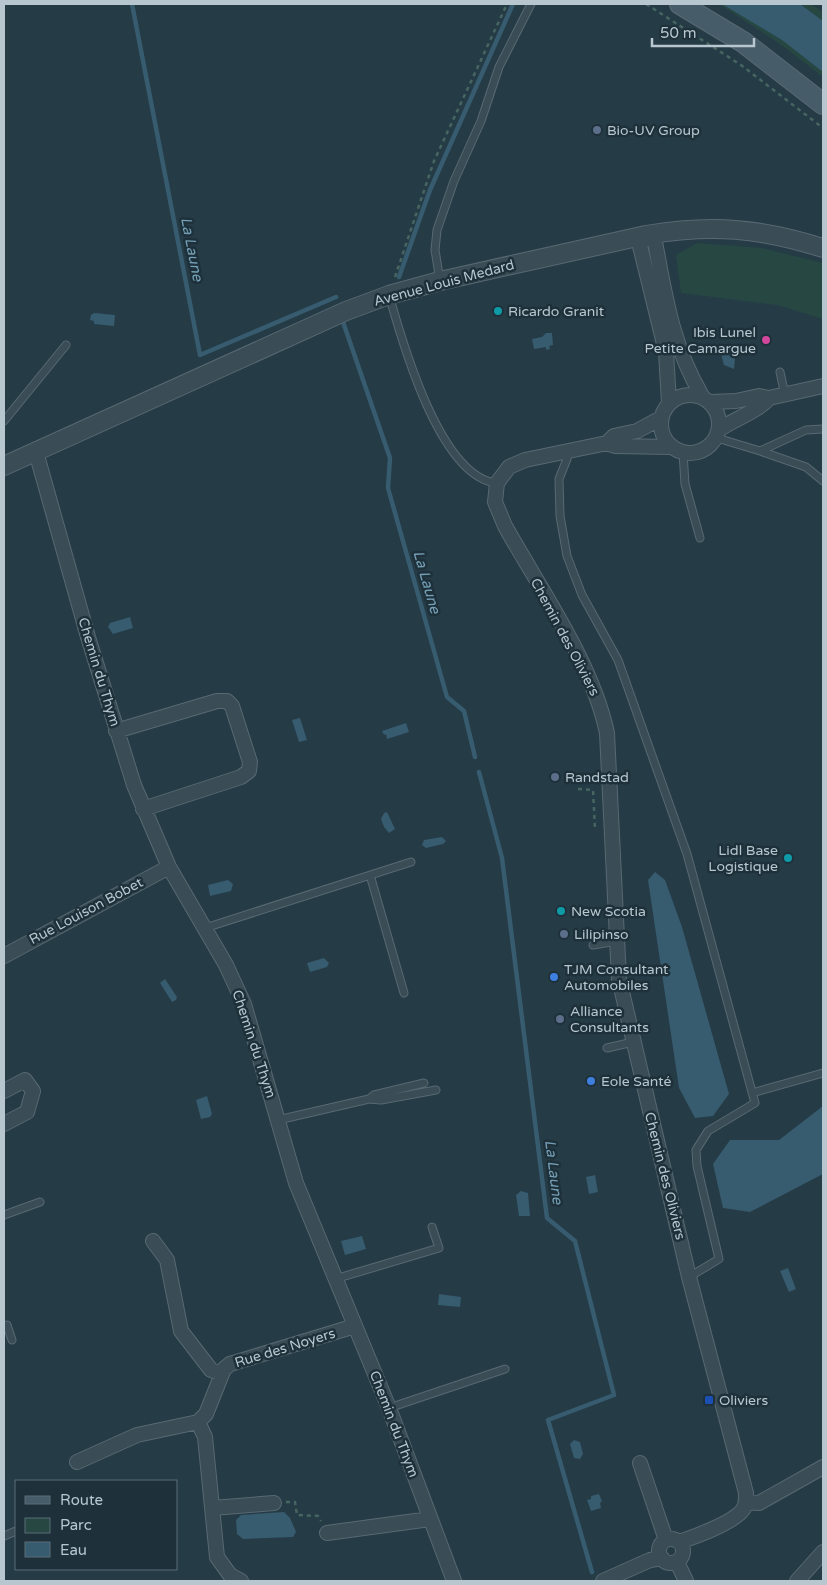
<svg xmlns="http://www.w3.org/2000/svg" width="827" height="1585" font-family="'Varela Round',sans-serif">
<rect width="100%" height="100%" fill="#253b46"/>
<!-- green -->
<path fill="#274743" d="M719 4H811L823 12V77L783 46Z
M697 243 762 248 823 263V319L777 305 681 293 676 255Z"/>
<!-- water -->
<path fill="#375b6f" d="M722 4H800L823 21V72L782 40Z
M94 313 115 315 114 326 94 324V321L90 320 91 315Z
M546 333H552L553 345 549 346 550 349 546 350V347L534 349 532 339 542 337Z
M719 347 731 350 735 359 734 369 724 365Z
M130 617 133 628 113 634 108 627 110 623Z
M300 718 307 740 299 742 292 720Z
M406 723 409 732 387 739 386 734 384 735 382 731Z
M387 812 395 829 389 833 384 827 381 819 384 813Z
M442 837 446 841 443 844 426 848 422 845 424 840Z
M655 872 665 880 682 927 729 1094 713 1116 695 1118 679 1088 648 880Z
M228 880 233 884 231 891 210 896 208 885Z
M324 958 329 963 327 967 310 972 307 963Z
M165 979 177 997 176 1000 172 1002 160 983Z
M207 1096 212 1114 210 1117 201 1119 196 1100Z
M823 1106V1174L750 1212 723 1208 713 1164 730 1140H779Z
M595 1175 598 1192 589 1194 586 1177Z
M521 1191 528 1193 530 1216H519L516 1195Z
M362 1236 366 1249 345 1255 341 1241Z
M788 1268 796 1289 789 1292 780 1271Z
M439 1294 461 1297 460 1307 438 1305Z
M574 1440 580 1442 583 1454 580 1459 574 1458 570 1444Z
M599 1494 602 1501 600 1503 601 1508 591 1511 587 1500 591 1499V1496Z
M284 1512 290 1518 296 1532 293 1537 243 1539 237 1534 236 1520 241 1515Z"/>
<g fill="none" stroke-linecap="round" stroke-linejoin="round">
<!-- stream -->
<path stroke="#375b6f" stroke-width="4.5" d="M132 4 200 355 336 297
M399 277 430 190 513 4
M343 322 390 458 388 488 447 697 464 711 475 757
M479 772 502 858 547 1218 575 1241 614 1395 548 1420 592 1572"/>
<!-- service casing -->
<g stroke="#586973" stroke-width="9">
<path id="service" d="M440 281 435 250 437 230 454 181 481 121 499 67 531 4
M389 295C402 341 440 478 497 483
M780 372 785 395
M4 421 66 345
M717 438 760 451 806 430 823 429
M566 451 567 459 559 479 560 516 567 556 582 595 618 660 687 854 755 1103 708 1131 696 1150 697 1166 719 1259 689 1277
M760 451 806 467 823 481
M683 452 685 484 700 538
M370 875 404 993
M205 928 411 862
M593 945 617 941
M607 1048 633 1042
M752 1093 823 1073
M369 1099 374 1095 424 1083
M278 1120 369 1099 381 1100 436 1090
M4 1215 40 1202
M335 1279 439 1248 432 1227
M4 1326 7 1325 12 1340
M389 1408 505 1369
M4 1536 16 1531"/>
</g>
<!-- minor casing -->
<g stroke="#586973" stroke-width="16">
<path id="minor" d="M661 424a29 29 0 1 1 58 0a29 29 0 1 1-58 0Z
M711 402 736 401 759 396 769 398 823 386
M669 403 666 352 640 246 646 235 655 242C666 300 672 344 702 396
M720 429C733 420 760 410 769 398
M607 443 614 436 637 431 661 418
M672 447 615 446 607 443 525 460 509 467 497 483 495 502 505 526C540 589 592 662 607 733L619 979 689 1277 746 1493C746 1498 746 1504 744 1508 736 1522 694 1537 679 1542
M36 452 88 637 134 785 169 867 226 965 244 1004 296 1183 389 1408 454 1581
M116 731 217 701H227L232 706 250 762 249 771 241 777 143 809
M4 956 169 867
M4 1091 25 1080 33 1091 27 1112 4 1124
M153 1241 167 1260 181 1331 211 1370 222 1374
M198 1422 205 1437 217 1557 230 1575 241 1581
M77 1462 137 1435 198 1422 206 1414 224 1369 230 1364 355 1326
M640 1463 666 1540
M746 1502 759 1503 823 1467
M213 1508 274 1503
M327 1533 430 1519
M659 1551a12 12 0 1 1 24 0a12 12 0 1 1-24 0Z
M677 1562 686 1581
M603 1581 650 1560 662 1558
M797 1581 823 1552"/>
</g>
<!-- tertiary casing -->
<g stroke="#586973" stroke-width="20">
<path id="tertiary" d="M4 466 346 311 389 295 440 281 646 235C712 224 759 228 823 248"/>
</g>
<!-- secondary casing -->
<g stroke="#586973" stroke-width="22">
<path id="secondary" d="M680 4 743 42 823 104"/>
</g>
<!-- path -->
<path stroke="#476561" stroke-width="2.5" stroke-dasharray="4 4" stroke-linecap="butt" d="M646 4 741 65 823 128
M395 277 434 161 507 4
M578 789 593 790 595 828
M286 1502H295L297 1515 318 1516 321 1521"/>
<!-- service -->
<use href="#service" stroke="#3a4c55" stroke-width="7"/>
<!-- minor -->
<use href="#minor" stroke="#3a4c55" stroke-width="14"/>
<!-- tertiary -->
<use href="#tertiary" stroke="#3a4c55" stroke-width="18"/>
<!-- secondary -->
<use href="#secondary" stroke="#475c69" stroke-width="20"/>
</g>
<!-- markers -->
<g fill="#5c6f8a" stroke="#1e313b" stroke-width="2">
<circle cx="597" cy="130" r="5"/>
<circle cx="555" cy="777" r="5"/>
<circle cx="564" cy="934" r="5"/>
<circle cx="560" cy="1019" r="5"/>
</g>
<g fill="#0f9aa8" stroke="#1e313b" stroke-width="2">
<circle cx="498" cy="311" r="5"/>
<circle cx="788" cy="858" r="5"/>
<circle cx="561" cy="911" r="5"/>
</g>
<circle fill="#d1479c" stroke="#1e313b" stroke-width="2" cx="766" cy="340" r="5"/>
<g fill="#3f7fe0" stroke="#1e313b" stroke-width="2">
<circle cx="554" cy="977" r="5"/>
<circle cx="591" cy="1081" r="5"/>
</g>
<rect fill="#1a4fb4" stroke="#1e313b" stroke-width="2" x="704" y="1395" width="10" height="10" rx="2.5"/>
<g text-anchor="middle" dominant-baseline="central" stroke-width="5" stroke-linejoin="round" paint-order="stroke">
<!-- poi labels -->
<g font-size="14" fill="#b7c6cf" stroke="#1e313b" text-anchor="start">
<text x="607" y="130">Bio-UV Group</text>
<text x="508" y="311">Ricardo Granit</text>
<text x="756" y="332" text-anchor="end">Ibis Lunel<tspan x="756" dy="16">Petite Camargue</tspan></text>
<text x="565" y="777">Randstad</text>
<text x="778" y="850" text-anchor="end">Lidl Base<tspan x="778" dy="16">Logistique</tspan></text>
<text x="571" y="911">New Scotia</text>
<text x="574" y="934">Lilipinso</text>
<text x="564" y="969">TJM Consultant<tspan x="564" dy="16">Automobiles</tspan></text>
<text x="570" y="1011">Alliance<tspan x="570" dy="16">Consultants</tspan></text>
<text x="601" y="1081">Eole Santé</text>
<text x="719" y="1400">Oliviers</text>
</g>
<!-- street labels -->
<g font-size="14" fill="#b7c6cf" stroke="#1e313b">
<text transform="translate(444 283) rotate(-15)">Avenue Louis Medard</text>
<text transform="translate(565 637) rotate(62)">Chemin des Oliviers</text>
<text transform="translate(99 672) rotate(73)">Chemin du Thym</text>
<text transform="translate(86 911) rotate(-28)">Rue Louison Bobet</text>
<text transform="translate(254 1044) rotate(72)">Chemin du Thym</text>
<text transform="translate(665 1176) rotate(76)">Chemin des Oliviers</text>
<text transform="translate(285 1348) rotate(-17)">Rue des Noyers</text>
<text transform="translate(394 1424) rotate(69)">Chemin du Thym</text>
</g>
<!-- water labels -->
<g font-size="15" font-style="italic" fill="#749fb5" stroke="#1e313b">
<text transform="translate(192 249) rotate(79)">La Laune</text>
<text transform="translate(427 582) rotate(74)">La Laune</text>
<text transform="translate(554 1172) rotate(83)">La Laune</text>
</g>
</g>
<!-- border -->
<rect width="827" height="1585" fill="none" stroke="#b7c6cf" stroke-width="10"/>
<!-- legend -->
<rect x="15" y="1480" width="162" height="90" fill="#1e313b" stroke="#5b6d76"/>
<rect x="25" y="1496" width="25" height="8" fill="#475c69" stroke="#5b6d76"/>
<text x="60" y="1505" font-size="15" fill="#b7c6cf">Route</text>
<rect x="25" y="1518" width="25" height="15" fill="#274743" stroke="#5b6d76"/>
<text x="60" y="1530" font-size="15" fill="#b7c6cf">Parc</text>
<rect x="25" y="1542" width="25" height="15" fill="#375b6f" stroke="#5b6d76"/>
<text x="60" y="1555" font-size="15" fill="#b7c6cf">Eau</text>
<!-- scale -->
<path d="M652 38v8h102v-8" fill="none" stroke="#b7c6cf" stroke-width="2.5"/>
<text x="660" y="38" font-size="15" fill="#b7c6cf" stroke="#1e313b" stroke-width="4" paint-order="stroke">50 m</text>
</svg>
